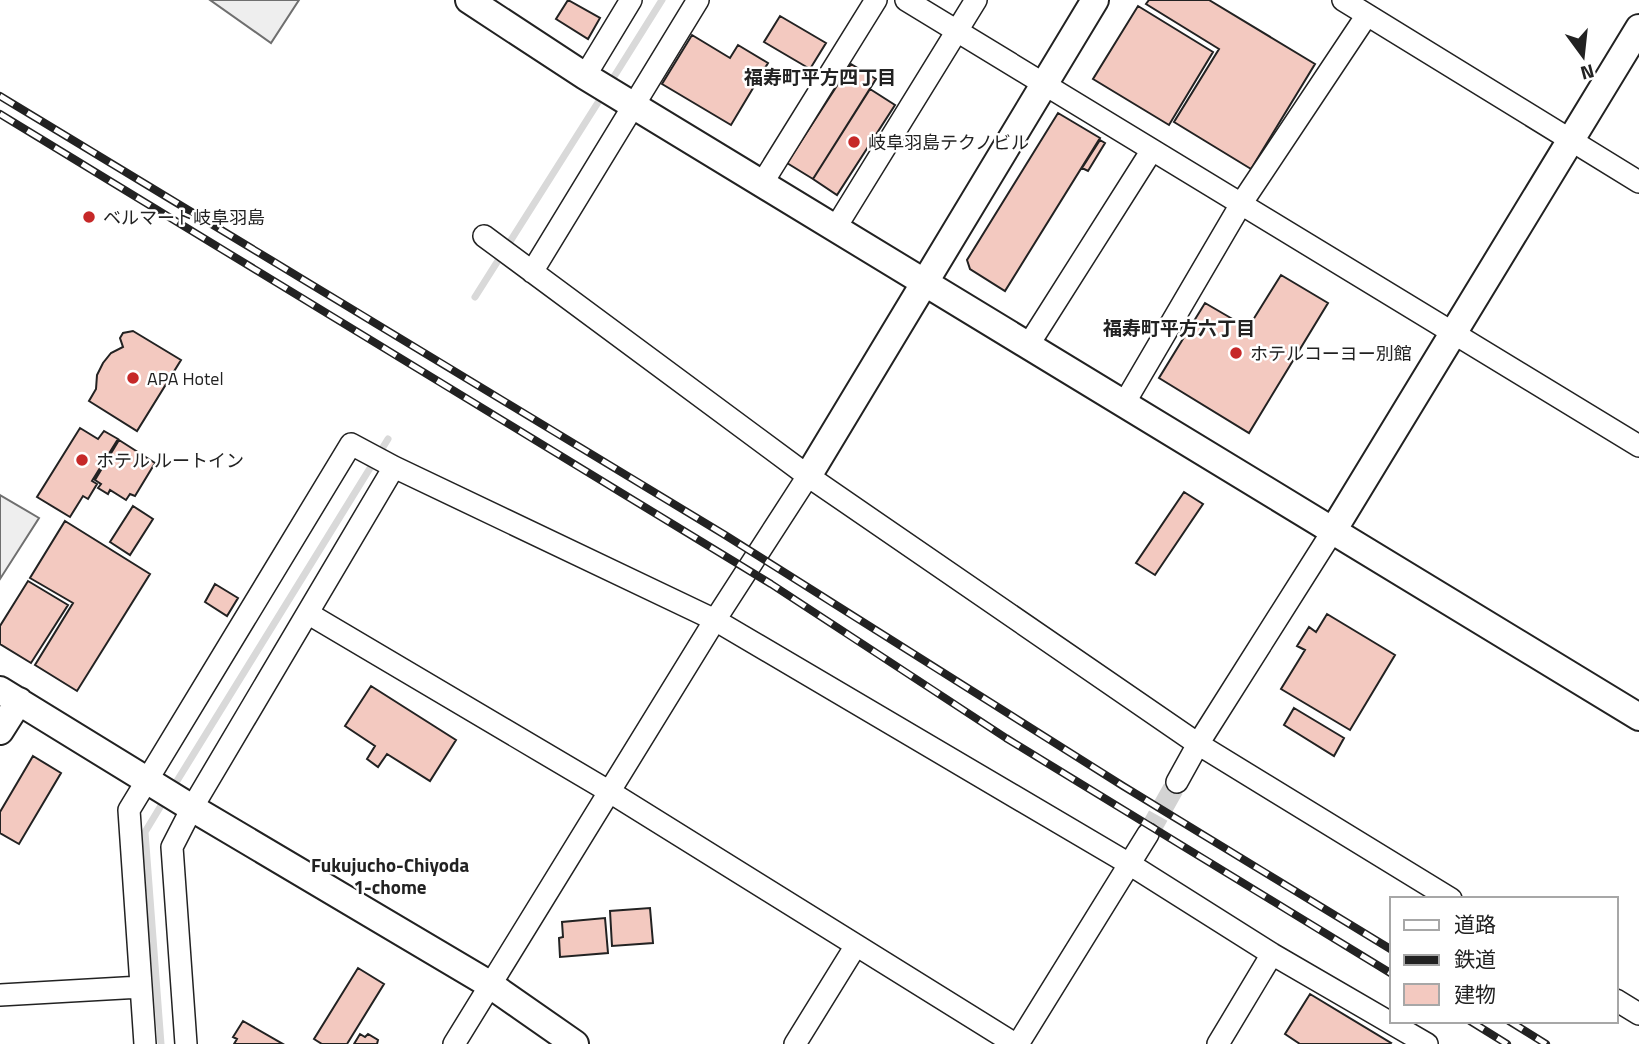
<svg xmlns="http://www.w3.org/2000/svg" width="1639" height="1044" font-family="'Titillium Web','Noto Sans JP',sans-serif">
<rect width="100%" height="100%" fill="#fff"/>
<!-- green -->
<path fill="#eee" stroke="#6f6f6f" stroke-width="2" d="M210 0H299L271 43Z
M0 495 39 518 0 579Z"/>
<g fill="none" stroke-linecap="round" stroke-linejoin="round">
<!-- stream -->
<path stroke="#d9d9d9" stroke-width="7" d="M610 83 662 0
M475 297 604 93
M172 789 388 439
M161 1044 145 832 165 799"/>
</g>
<!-- building -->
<path fill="#f3c9c0" stroke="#222" stroke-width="2" d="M568 0 600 18 588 39 556 19Z
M1149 0H1209L1315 64 1251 169 1174 122 1219 49 1146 4Z
M1138 6 1213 52 1169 125 1093 79Z
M780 16 826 43 810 69 764 42Z
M692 35 730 58 738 45 768 63 731 125 662 84Z
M851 64 876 79 813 179 787 163Z
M870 89 895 105 837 195 813 179Z
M1058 113 1100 138 1005 291 970 269 967 260Z
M1100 140 1105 143 1088 171 1082 168Z
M1281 275 1328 303 1249 433 1159 378 1205 303 1248 328Z
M133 331 181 360 137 431 89 401 96 389 97 375 103 363 111 353 123 347 120 338 123 333Z
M80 428 98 439 104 431 118 439 92 481 97 484 88 499 83 496 70 517 37 497Z
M119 440 155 463 135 496 130 494 126 500 110 490 108 494 98 488 101 484 95 480Z
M1184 492 1203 504 1155 575 1136 563Z
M133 506 153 519 130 555 110 542Z
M65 521 150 574 77 691 35 665 73 603 30 578Z
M28 581 68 605 31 663 0 644V626Z
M215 584 238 598 227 616 205 602Z
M1327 614 1395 655 1350 730 1281 689 1305 650 1297 646 1309 627 1316 632Z
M371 686 456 740 430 781 387 754 378 767 367 759 375 746 345 726Z
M1294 708 1344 738 1334 756 1284 725Z
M33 756 61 773 19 844 0 833V812Z
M650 908 653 943 612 946 610 911Z
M605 918 608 953 560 957 559 938 563 937 562 922Z
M358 968 384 984 347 1044H322L314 1039Z
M1310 994 1391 1043 1390 1044H1300L1285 1034Z
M243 1021 283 1044H234L237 1039 233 1037Z
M360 1034 365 1037 368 1034 378 1040 377 1044H354Z"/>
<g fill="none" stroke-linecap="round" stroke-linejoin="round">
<!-- minor-tunnel -->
<path stroke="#d3d3d3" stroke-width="21" stroke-dasharray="21 10" stroke-linecap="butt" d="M1148 834 1177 782"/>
<!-- minor casing -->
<g stroke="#222" stroke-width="24">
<path id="minor" d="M906 0 1639 446
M1343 0 1639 182
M585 76 631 0
M763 182 876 0
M836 227 976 0
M484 236 808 476 1198 744 1451 899
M532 272 698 0
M1029 344 1152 150
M1125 402 1241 204 1367 15
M309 614 610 792 1015 1044
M1177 782 1198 744 1334 529
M0 995 141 987
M1616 1000 1639 1014
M145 1044 129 810 351 444 394 467 715 620 1131 865 1272 954 1427 1044
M186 1044 172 847 192 808 394 467
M454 1044 715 620 808 476
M795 1044 855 947
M1018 1044 1148 834
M1218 1044 1272 954"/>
</g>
<!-- tertiary casing -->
<g stroke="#222" stroke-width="30">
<path id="tertiary" d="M469 0 585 76 1639 717
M808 476 1095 0
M1334 529 1639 28
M0 690 192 808 489 984 575 1044
M0 731 19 701"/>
</g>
<!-- minor -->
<use href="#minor" stroke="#fff" stroke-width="21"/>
<!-- tertiary -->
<use href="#tertiary" stroke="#fff" stroke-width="26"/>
<!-- rail casing -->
<g stroke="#222" stroke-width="8">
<path id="rail" d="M0 96 725 535 1123 786 1392 950
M0 114 771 584 1006 738 1392 974
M1470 1021 1507 1044
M1509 1021 1546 1044"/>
</g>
<!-- rail -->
<use href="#rail" stroke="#fff" stroke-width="5" stroke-dasharray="16" stroke-linecap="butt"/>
</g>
<!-- markers -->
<g fill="#c62828" stroke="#fff" stroke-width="2.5">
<circle cx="854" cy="142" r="7"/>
<circle cx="89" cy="217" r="7"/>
<circle cx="1236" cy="353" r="7"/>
<circle cx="133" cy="378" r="7"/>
<circle cx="82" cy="460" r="7"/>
</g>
<g text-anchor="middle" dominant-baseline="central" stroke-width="5" stroke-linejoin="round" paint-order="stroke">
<!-- poi labels -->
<g font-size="18" fill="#222" stroke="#fff" text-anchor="start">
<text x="868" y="142">岐阜羽島テクノビル</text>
<text x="103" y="217">ベルマート岐阜羽島</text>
<text x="1250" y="353">ホテルコーヨー別館</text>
<text x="147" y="378">APA Hotel</text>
<text x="96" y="460">ホテル ルートイン</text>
</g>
<!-- neighbourhood labels -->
<g font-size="19" font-weight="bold" fill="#222" stroke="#fff">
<text x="820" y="76">福寿町平方四丁目</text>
<text x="1179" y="327">福寿町平方六丁目</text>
<text x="390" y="864">Fukujucho-Chiyoda<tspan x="390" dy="22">1-chome</tspan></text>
</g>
</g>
<!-- legend -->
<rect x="1390" y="897" width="228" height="126" fill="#ffffff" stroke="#a7a7a7" stroke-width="2"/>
<rect x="1404" y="920" width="35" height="10" fill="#ffffff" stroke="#a7a7a7" stroke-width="2"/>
<text x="1454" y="932" font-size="21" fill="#222222">道路</text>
<rect x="1404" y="955" width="35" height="10" fill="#222222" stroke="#a7a7a7" stroke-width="2"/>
<text x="1454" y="967" font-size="21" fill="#222222">鉄道</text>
<rect x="1404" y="984" width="35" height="21" fill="#f3c9c0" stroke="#a7a7a7" stroke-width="2"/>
<text x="1454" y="1002" font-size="21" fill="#222222">建物</text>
<!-- north arrow -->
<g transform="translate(1583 56) rotate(165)" stroke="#ffffff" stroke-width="5" paint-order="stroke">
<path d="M0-5L12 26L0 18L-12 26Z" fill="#222222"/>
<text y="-10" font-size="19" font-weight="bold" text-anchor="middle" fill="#222222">N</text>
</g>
</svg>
